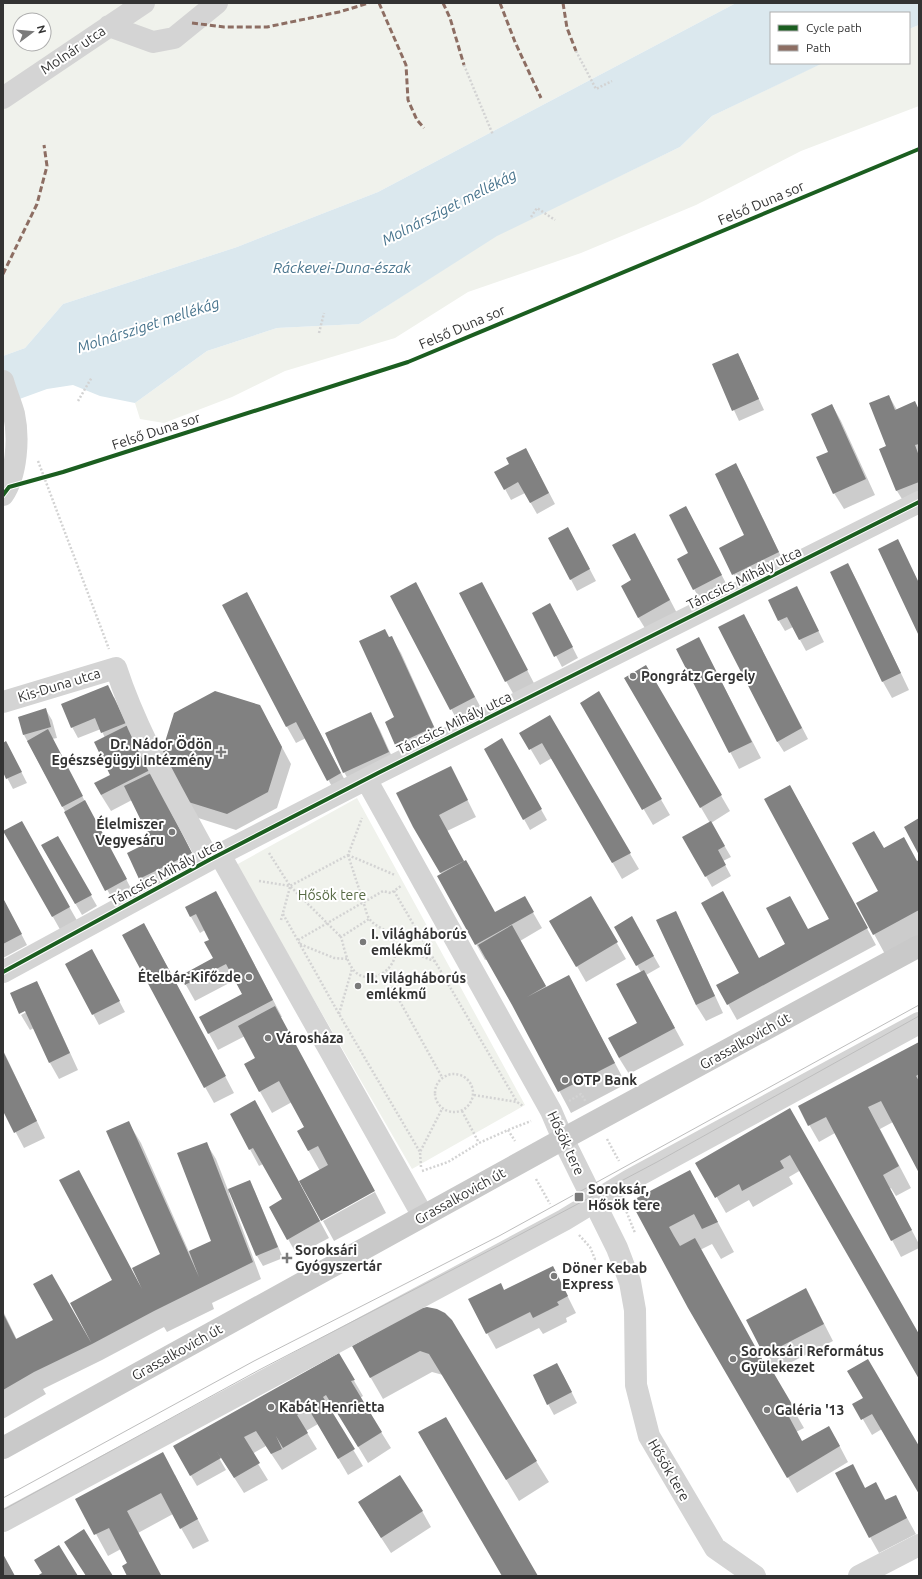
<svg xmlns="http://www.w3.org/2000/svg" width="922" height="1579" font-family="Ubuntu,sans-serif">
<rect width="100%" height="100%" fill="#fff"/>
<!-- green -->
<path fill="#f0f2ec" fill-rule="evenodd" d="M3 3H736L378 192 237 247 63 304 25 348 3 356ZM20 20H44V44H20Z
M919 25V106L801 151 696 205 581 253 468 292 395 338 285 371 232 397 164 423 140 419 135 403 207 351 277 328 359 324 497 235 680 147 712 116 820 64 823 63H909V29Z
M357 798 525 1105 412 1169 236 865Z"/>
<!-- water -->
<path fill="#dbe8ee" d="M736 3H919V25L909 29V13H771V63H823L712 116 680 147 497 236 359 324 277 328 207 351 135 403 100 396 73 385 47 389 3 405V356L25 348 63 304 237 247 378 192Z"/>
<!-- shadow -->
<path fill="#0003" d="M738 354 764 410 739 421 713 365Z
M889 396 897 410 915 403 919 410V502L907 507 897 491 880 450 888 447Z
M832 405 841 421 875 495 844 509 834 493 829 452Z
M532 460 555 504 537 514 525 493 511 500 505 489Z
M735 465 745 481 787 569 742 591 720 548 746 536Z
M695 524 730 591 703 605 694 589 689 553Z
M568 528 596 581 577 591 549 538Z
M644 550 679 617 648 633 638 617 632 581Z
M848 565 857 581 909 690 892 698 883 682 831 573Z
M797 588 824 642 806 651 793 627 785 631 779 621Z
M421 594 481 708 457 720 391 596Z
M490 599 536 687 515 697 506 681Z
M255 609 350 790 337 796 306 738 296 743 287 727Z
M533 613 556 615 578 658 562 667Z
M750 626 808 739 784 752 777 741Z
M391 637 401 653 442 744 405 760 396 744V718L389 638Z
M699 639 761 758 739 769 677 650Z
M646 667 730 811 711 823 731 857 723 861 731 876 712 887 684 837 710 823 626 679Z
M599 693 670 815 653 825 581 703Z
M114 697 200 869 149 894 140 878 153 841 132 800 111 811 101 795 111 775 105 738 101 729 78 738 72 727Z
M46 710 52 720 57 738 52 739 135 896 116 906 24 735 19 717Z
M371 713 380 730 397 768 353 788 344 772Z
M549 717 639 869 622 879 552 758 540 765 521 733Z
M269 723 291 764 277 808 236 830 192 816 183 799Z
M502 740 547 820 530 830 485 749Z
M6 742 27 783 13 789 3 770V744Z
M459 783 476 817 447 831 464 862 495 914 524 897 542 928 520 941 547 988 569 976 626 1084 571 1113 513 1004 488 959 485 960 476 944 442 875 414 827Z
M799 802 876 945 737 1020 728 1004 740 973 759 959 830 919Z
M21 822 79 924 62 933 5 832Z
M57 837 97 906 82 915 42 846Z
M884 849 917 862 919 861V938L886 956 874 934Z
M591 898 626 959 586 982 551 921Z
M3 899 27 945 3 958Z
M186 908H225L282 1017H280L374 1191 320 1171 298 1132 306 1128 292 1102 272 1113 245 1065 257 1058 245 1036 218 1050 200 1017 243 995 235 980 195 1001 186 985 214 959 211 940 205 930 200 933Z
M675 913 684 929 723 1013 706 1021 696 1005 657 921Z
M632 918 660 967 646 975 684 1045 629 1074 619 1058 638 1024 641 972 615 927Z
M153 940 234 1093 214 1103 205 1087Z
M98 961 125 1012 99 1025 66 964Z
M36 982 45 998 78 1070 59 1079 50 1063 34 1028 30 1030 21 1015 30 1010Z
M919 1043V1171L893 1122 880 1129 911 1188 896 1196 891 1188 890 1189 919 1244V1248L901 1257 835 1133 819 1142 799 1107Z
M3 1050 45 1138 24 1148 3 1108Z
M790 1110 919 1336V1377L801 1170 789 1177 793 1184 753 1207 749 1200 726 1213 697 1163Z
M231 1114 264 1118 329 1238 297 1255 288 1239 283 1200 263 1164 259 1166Z
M128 1122 141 1143 189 1252 212 1241 206 1143 216 1159 228 1190 249 1181 255 1192 283 1258 263 1266 257 1256 230 1192 229 1193 261 1279 212 1303 214 1309 167 1332 164 1327 102 1360 43 1389 46 1394 3 1419V1311L17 1340 90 1342 141 1283 161 1254Z
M690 1171 734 1252 721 1259 712 1244 700 1250 766 1367 768 1366 804 1428 796 1432 802 1442 838 1443 848 1462 797 1493 655 1246Z
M375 1192 386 1213 334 1241 323 1221Z
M553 1267 576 1313 566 1318 567 1322 543 1334 539 1328 496 1349 487 1333 504 1291Z
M815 1306 833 1341 774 1371 747 1320Z
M418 1310 536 1461 549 1482 519 1501 443 1375 432 1372 383 1399 353 1347Z
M339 1355 363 1396 360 1398 391 1448 368 1463 336 1410 331 1413 363 1466 348 1475 318 1424 306 1431 317 1449 282 1470 266 1446 252 1454 268 1480 244 1493 221 1457 219 1458 226 1470 197 1486 174 1447Z
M563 1375 577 1403 554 1415 548 1404Z
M864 1398 919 1448V1492L882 1429 872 1435 854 1404Z
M175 1475 209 1541 193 1549 173 1514 138 1533 161 1576H129L123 1566 128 1563 121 1549 108 1556 77 1499Z
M862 1482 865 1489 876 1483 886 1501 895 1496 916 1534 879 1553 870 1537Z
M422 1511 431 1527 391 1553 369 1519Z"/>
<!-- building -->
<path fill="#818181" d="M738 353 759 399 732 411 712 364Z
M889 395 895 410 915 401 919 410V444L915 445 919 456V482L896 491 879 449 886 446 869 403Z
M832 404 866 479 833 494 816 457 828 452 811 414Z
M526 448 549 493 530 503 518 482 504 490 494 472 509 464 506 458Z
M736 463 779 552 732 575 719 548 744 535 715 474Z
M686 506 722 575 693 590 677 559 688 553 669 515Z
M568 527 590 569 570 580 548 538Z
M635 533 670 600 638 618 621 586 631 580 612 545Z
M898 539 919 583V636L878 549Z
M848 563 901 673 882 682 830 572Z
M416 582 475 697 450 710 390 596Z
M482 582 528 670 505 682 459 593Z
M797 586 819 631 799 640 787 617 778 621 768 600Z
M247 592 341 773 327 781 296 722 286 727 222 605Z
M550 603 573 647 554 657 532 613Z
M744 614 802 728 777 742 718 627Z
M385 629 389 637 392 636 434 727 395 745 385 722 394 717 359 641Z
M699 637 752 742 729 753 676 649Z
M646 665 722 795 700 808 624 678Z
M108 685 126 723 101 733 95 718 71 728 61 704Z
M215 691 260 705 282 747 268 792 227 814 182 800 160 758 174 713Z
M599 691 662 799 642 810 580 703Z
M46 708 51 727 23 735 18 717Z
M371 712 389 752 343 773 325 733Z
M550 715 631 853 612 863 542 743 529 750 519 733Z
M128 725 150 770 101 795 94 783 110 775 94 742Z
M48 729 83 796 62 807 27 741Z
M502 738 542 809 523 820 484 749Z
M6 741 22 772 6 779 3 772V743Z
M451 766 468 800 439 815 464 861 440 873 413 827 396 793Z
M151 773 192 853 139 879 127 853 151 841 124 786Z
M790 785 868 928 727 1005 716 985 739 973 701 903 723 891 759 958 785 944 766 908 790 896 808 929 829 919 764 799Z
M85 800 127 879 105 891 64 812Z
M919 818V855L904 827Z
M22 821 70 907 52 917 3 831Z
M711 821 725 846 718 850 726 865 705 877 682 837Z
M874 831 884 848 904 837 917 861 919 860V910L873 935 856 903 878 891 852 843Z
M58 836 92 895 75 904 41 845Z
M466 860 495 912 525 896 534 912 475 945 437 876Z
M216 891 273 1000 208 1034 199 1017 242 994 226 964 185 985 180 976 213 958 204 942 209 940 196 914 190 917 185 907Z
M591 896 618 942 576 967 549 921Z
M3 898 22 934 3 944Z
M676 911 715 996 696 1005 656 920Z
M632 916 654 956 636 966 614 927Z
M144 923 226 1076 204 1088 122 935Z
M512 925 546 986 527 997 569 975 615 1063 558 1092 512 1005 478 945Z
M92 949 120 1001 92 1015 65 964Z
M644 970 675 1028 619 1058 608 1038 637 1023 616 984Z
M37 981 70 1053 49 1063 25 1011 19 1014 10 993Z
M275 1006 375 1191 321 1221 299 1181 328 1165 318 1146 308 1151 297 1131 304 1127 279 1081 259 1092 244 1064 255 1058 238 1026Z
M919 1042V1074L916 1076 919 1081V1173L881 1101 868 1107 899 1166 883 1175 912 1230 891 1241 826 1117 808 1126 798 1106Z
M3 1051 37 1121 14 1133 3 1111Z
M255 1100 320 1221 287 1240 269 1207 282 1199 253 1148 249 1150 230 1114Z
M790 1108 919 1334V1379L790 1155 780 1161 784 1168 742 1191 739 1184 715 1198 695 1163Z
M129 1121 199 1277 189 1251 211 1241 177 1153 207 1142 253 1262 154 1311 92 1344 70 1303 112 1280 59 1180 79 1170 142 1289 132 1268 160 1254 106 1131Z
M690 1170 718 1222 702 1229 694 1214 669 1227 674 1236 680 1246 695 1238 766 1366 769 1365 796 1411 788 1415 802 1441 829 1426 840 1446 787 1478 688 1308 633 1206 635 1199Z
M250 1180 278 1247 256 1256 228 1189Z
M553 1266 568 1296 557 1302 559 1305 533 1318 530 1312 486 1334 468 1299 501 1283 504 1290Z
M52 1274 92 1344 34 1372 3 1390V1313L16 1339 53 1320 33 1284Z
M806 1288 824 1324 764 1355 746 1320Z
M427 1307 437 1309 445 1313 452 1320 537 1461 506 1480 429 1354 420 1351 370 1378 352 1346 418 1309Z
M339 1353 355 1380 351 1381 382 1432 358 1447 326 1395 323 1397 355 1449 338 1459 308 1408 297 1415 308 1433 283 1448 276 1436 282 1449 271 1454 256 1431 244 1437 260 1463 234 1478 216 1450 221 1458 190 1476 173 1446Z
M868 1359 919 1446V1494L872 1414 861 1420 852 1404 863 1398 847 1371Z
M557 1363 572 1392 547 1405 533 1375Z
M446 1417 538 1576H502L418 1432Z
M163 1452 198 1519 180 1529 161 1493 127 1511 161 1575 127 1576 122 1566 127 1563 109 1528 94 1535 75 1499Z
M853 1464 865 1488 876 1482 885 1500 896 1495 907 1518 869 1538 835 1473Z
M400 1475 423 1511 381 1538 358 1502Z
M84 1529 113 1576H86L64 1542Z
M59 1545 78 1576H37L42 1573 34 1560Z
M3 1554 15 1576H3Z"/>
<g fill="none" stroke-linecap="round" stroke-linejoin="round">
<!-- path -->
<path stroke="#d3d3d3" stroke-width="2.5" stroke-dasharray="2 2" stroke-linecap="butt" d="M576 51 596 89 612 81
M464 65 493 135
M531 217 537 208 555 220
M319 333 324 313
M78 401 92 377
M38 461 109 649
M269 853 290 886 341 937
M348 855C353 870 358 886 363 901 365 906 366 914 369 918 375 929 392 928 395 946 400 971 366 989 352 968 346 959 344 947 341 937L369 919
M348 855 395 875
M259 881 290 886 348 855 362 818
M394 891 517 1102
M283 914 339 1014 420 1152
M281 920 290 887
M298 940 383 891 391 893 401 886
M300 944 334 958 347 959
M396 946 434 961
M384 973 442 1077
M339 1014 352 969
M435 1093a19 19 0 1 1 38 0a19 19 0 1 1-38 0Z
M474 1095 517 1102 523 1106
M569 1101 581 1094 586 1102
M462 1111 479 1143
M508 1130 515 1141
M607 1139 619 1161
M421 1167 420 1152 442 1109
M422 1171 448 1162 479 1143 508 1130 531 1121
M536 1179 550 1204
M625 1208 635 1233
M579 1235 590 1247 595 1259 597 1258"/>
<!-- minor -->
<path stroke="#d4d4d4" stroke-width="22" d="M109 26 153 42 174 38 217 3
M3 98 144 3
M3 381C6 392 11 403 14 414 19 437 17 475 3 495
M3 702 116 668C138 736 176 798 209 860
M366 779 551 1111 563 1139 617 1248 630 1282 635 1310 636 1385 649 1436 715 1548 755 1576
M220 855 423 1216
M3 972 209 860 378 773 919 502
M3 1521 564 1220 630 1180 919 1023
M859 1576 919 1545"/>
<!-- major -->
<path stroke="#c9c9c9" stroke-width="22" d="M3 1448 563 1139 919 946"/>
<!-- tram -->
<path stroke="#bdbdbd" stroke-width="1" d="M3 1498 254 1361 499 1236 919 1005
M3 1510 259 1370 504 1243 657 1162 919 1016"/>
<!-- quiet -->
<path stroke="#8d6e63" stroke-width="3" stroke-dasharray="6 3" stroke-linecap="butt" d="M379 3 406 65 408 100 417 120 424 128
M443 3 450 18 464 65
M500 3 515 42 541 98
M563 3 567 28 576 51
M192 23 224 27H267L339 12 369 3
M3 274 37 204 47 166 44 145"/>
<!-- cycleway casing -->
<g stroke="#fff" stroke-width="6">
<path id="cycleway" d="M3 495 9 487 63 472 408 362 919 149
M3 972 209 860 378 773 919 502"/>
</g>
<!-- cycleway -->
<use href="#cycleway" stroke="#1b5e20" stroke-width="4"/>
</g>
<!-- markers -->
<g fill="#7a7a7a" stroke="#fff" stroke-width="1.5">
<circle cx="633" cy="676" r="4"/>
<path d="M219 746h4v4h4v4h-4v4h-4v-4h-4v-4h4z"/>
<circle cx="172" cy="832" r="4"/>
<circle cx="363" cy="942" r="4"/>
<circle cx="249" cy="977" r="4"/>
<circle cx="358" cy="986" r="4"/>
<circle cx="268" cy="1038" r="4"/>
<circle cx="565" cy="1080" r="4"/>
<rect x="574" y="1192" width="10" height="10" rx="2"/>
<path d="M285 1252h4v4h4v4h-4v4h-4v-4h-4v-4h4z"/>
<circle cx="554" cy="1276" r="4"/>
<circle cx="733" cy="1359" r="4"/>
<circle cx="271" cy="1407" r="4"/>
<circle cx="767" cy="1410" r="4"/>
</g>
<g text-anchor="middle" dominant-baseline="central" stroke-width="4" stroke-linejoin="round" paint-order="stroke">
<!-- street labels -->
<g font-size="14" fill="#333" stroke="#fff">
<text transform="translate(73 50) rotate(-34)">Molnár utca</text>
<text transform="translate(761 203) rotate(-23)">Felső Duna sor</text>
<text transform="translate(462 327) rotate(-23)">Felső Duna sor</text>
<text transform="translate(156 431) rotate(-18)">Felső Duna sor</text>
<text transform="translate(744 578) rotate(-26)">Táncsics Mihály utca</text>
<text transform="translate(59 685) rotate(-17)">Kis-Duna utca</text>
<text transform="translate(454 723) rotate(-26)">Táncsics Mihály utca</text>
<text transform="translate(166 872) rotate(-28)">Táncsics Mihály utca</text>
<text transform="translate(745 1041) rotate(-29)">Grassalkovich út</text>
<text transform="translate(566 1143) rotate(65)">Hősök tere</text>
<text transform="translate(460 1196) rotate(-29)">Grassalkovich út</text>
<text transform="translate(177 1352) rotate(-29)">Grassalkovich út</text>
<text transform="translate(669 1470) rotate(60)">Hősök tere</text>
</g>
<!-- poi labels -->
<g font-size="14" font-weight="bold" fill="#333" stroke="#fff" text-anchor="start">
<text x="641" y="676">Pongrátz Gergely</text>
<text x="212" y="744" text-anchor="end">Dr. Nádor Ödön<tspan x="212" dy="16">Egészségügyi Intézmény</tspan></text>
<text x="164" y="824" text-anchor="end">Élelmiszer<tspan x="164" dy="16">Vegyesáru</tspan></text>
<text x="371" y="934">I. világháborús<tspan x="371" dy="16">emlékmű</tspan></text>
<text x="241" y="977" text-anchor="end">Ételbár-Kifőzde</text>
<text x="366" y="978">II. világháborús<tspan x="366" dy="16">emlékmű</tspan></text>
<text x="276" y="1038">Városháza</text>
<text x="573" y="1080">OTP Bank</text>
<text x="588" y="1189">Soroksár,<tspan x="588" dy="16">Hősök tere</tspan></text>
<text x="295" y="1250">Soroksári<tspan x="295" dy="16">Gyógyszertár</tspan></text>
<text x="562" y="1268">Döner Kebab<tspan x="562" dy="16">Express</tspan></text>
<text x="741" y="1351">Soroksári Református<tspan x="741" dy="16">Gyülekezet</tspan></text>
<text x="279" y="1407">Kabát Henrietta</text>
<text x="775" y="1410">Galéria '13</text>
</g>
<!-- park labels -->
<g font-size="14" fill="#576a44" stroke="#fff">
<text x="332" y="895">Hősök tere</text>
</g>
<!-- water labels -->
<g font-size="15" font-style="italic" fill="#48748d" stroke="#fff">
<text transform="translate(449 207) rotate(-27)">Molnársziget mellékág</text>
<text x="342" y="267">Ráckevei-Duna-észak</text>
<text transform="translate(148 325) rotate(-18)">Molnársziget mellékág</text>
</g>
</g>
<!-- border -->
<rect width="922" height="1579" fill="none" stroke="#333333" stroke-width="8"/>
<!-- legend -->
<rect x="770" y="12" width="140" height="52" fill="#ffffff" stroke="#adadad"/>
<rect x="778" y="25" width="20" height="6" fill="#1b5e20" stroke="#adadad"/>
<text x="806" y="32" font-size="12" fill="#333333">Cycle path</text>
<rect x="778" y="45" width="20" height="6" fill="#8d6e63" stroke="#adadad"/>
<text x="806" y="52" font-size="12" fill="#333333">Path</text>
<!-- north arrow -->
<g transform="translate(32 32) rotate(74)"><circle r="19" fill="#ffffff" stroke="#adadad"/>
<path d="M0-3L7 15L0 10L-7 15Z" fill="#7a7a7a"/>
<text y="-6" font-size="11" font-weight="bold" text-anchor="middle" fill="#333333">N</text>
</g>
</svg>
